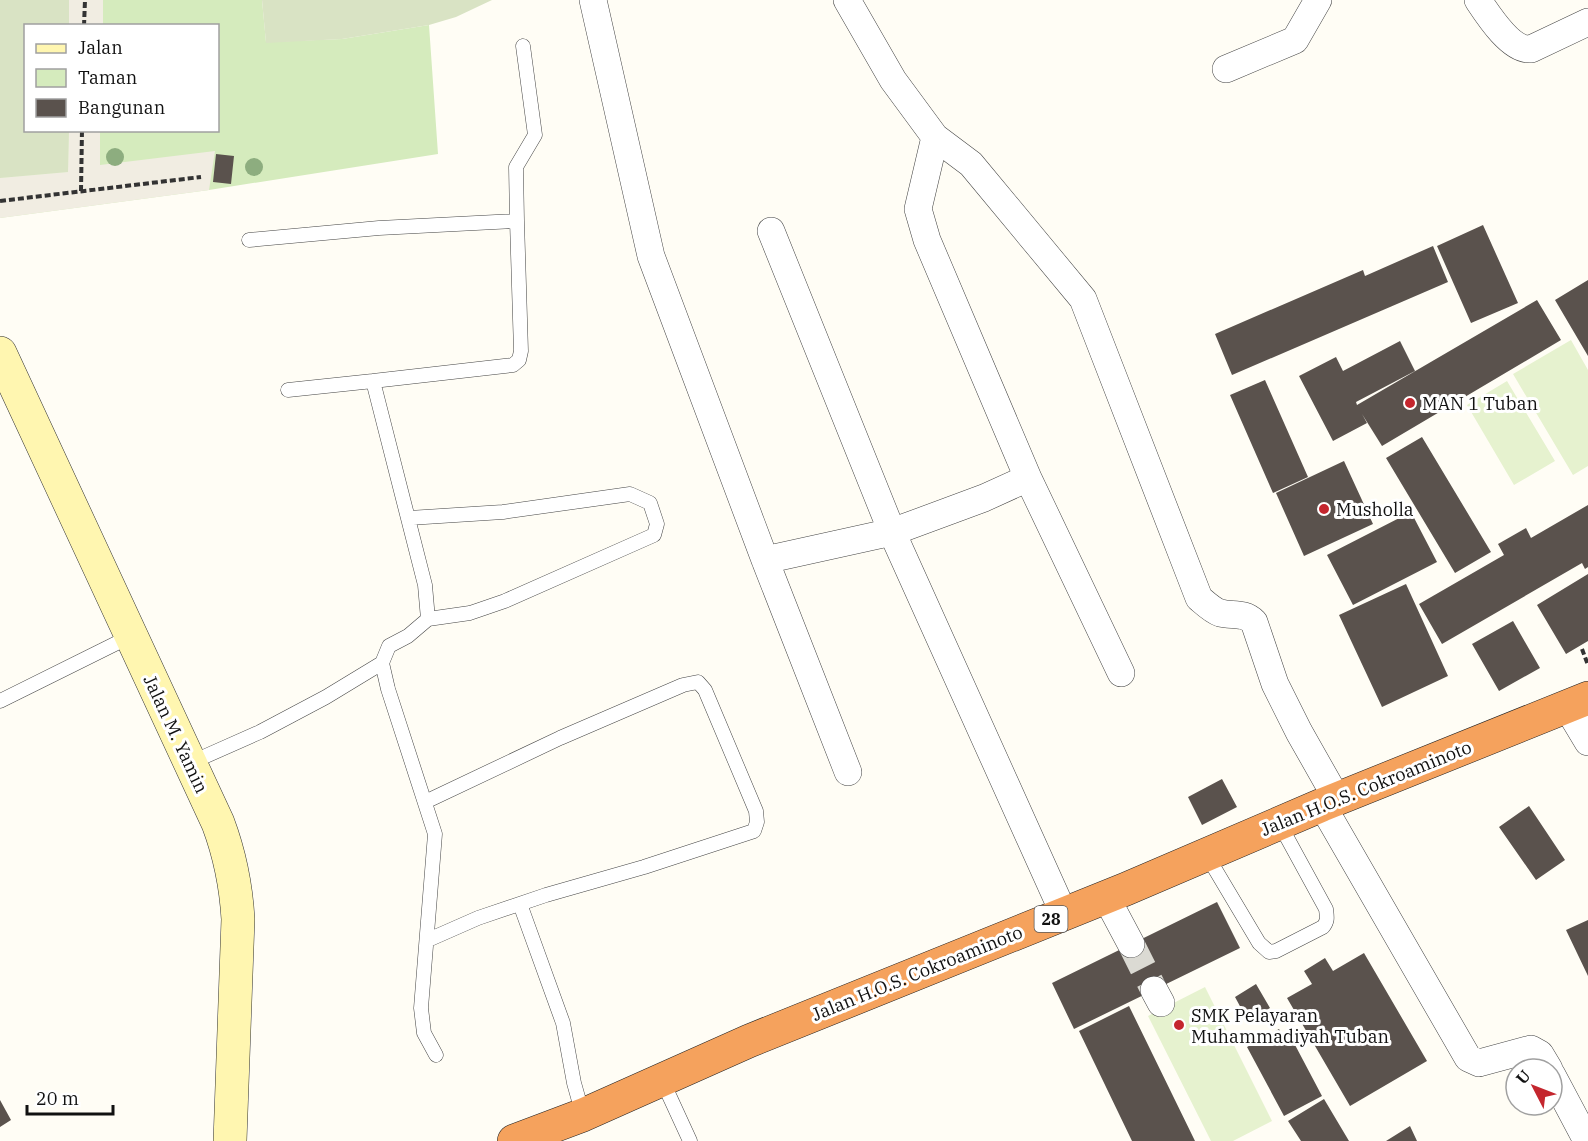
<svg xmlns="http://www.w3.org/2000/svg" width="1588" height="1141" font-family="'IBM Plex Serif',serif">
<rect width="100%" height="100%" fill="#fffdf5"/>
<!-- green -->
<path fill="#d5ebbd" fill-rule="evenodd" d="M0 0H262L266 42 342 39 429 25 438 154 209 190 0 218ZM26 26H218V130H26Z"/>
<!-- cemetery -->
<path fill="#d9e3c4" d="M0 0H69V25L26 26V130L69 131 68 172 0 178Z
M262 0H492L456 17 429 25 342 39 266 43Z"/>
<!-- pitch -->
<path fill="#e6f2cf" d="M1571 340 1588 370V466L1573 475 1513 374Z
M1507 381 1555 461 1514 485 1467 405Z
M1205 987 1272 1121 1233 1141H1211L1148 1016Z"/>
<!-- plaza -->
<path fill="#f1ede2" d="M69 0H103V25H69Z
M69 131H100V165L215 151 209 190 0 218V178L68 172Z"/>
<!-- building -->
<path fill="#5a524d" d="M216 154 234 156 231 184 213 182Z
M1483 225 1518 303 1471 323 1437 246Z
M1433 246 1448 282 1232 375 1215 334 1363 270 1365 276Z
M1588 280V356L1555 300Z
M1537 300 1561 340 1382 446 1362 414 1367 423 1333 441 1299 376 1336 357 1343 371 1400 341 1415 371 1356 402 1357 405Z
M1265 380 1308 477 1273 493 1230 395Z
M1422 437 1491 552 1455 573 1386 458Z
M1344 461 1373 524 1304 556 1276 493Z
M1588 505V567L1585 569 1582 563 1442 644 1419 604 1504 555 1498 544 1526 528 1531 538Z
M1411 512 1437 562 1353 605 1327 555Z
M1588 574V641L1566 654 1537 605Z
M1406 584 1448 676 1382 707 1339 615Z
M1513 621 1540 668 1499 691 1472 644Z
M1222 779 1237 807 1202 825 1188 797Z
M1529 806 1565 860 1536 880 1499 827Z
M1217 902 1240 948 1074 1029 1052 983Z
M1588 920V976L1566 930Z
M1364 953 1427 1061 1350 1106 1287 998 1312 984 1304 971 1325 958 1333 971Z
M1256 984 1270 1008 1248 1021 1235 997Z
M1129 1006 1195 1141H1132L1079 1031Z
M1279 1029 1289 1046 1294 1043 1322 1096 1284 1116 1247 1047Z
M1324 1099 1349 1141H1301L1288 1121Z
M0 1100 11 1120 0 1127Z
M1410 1126 1417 1141H1386Z"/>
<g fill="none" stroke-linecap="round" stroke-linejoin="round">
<!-- street-tunnel -->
<path stroke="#dbdad3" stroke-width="27" stroke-dasharray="27 14" stroke-linecap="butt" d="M1131 944 1154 990"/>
<!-- lane casing -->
<g stroke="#444" stroke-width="15">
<path id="lane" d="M517 221 516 167 535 135 523 46
M249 240 379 228 517 221 521 351 519 360 513 365 373 381 425 585 428 619 408 636 389 646 382 663 388 689 435 834 421 1008 424 1033 436 1055
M288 390 373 381
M409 518 503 512 630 494 650 503 657 524 654 535 505 601 470 613 428 619
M0 701 131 636
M190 763 260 732 326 697 382 663
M425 802 560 738 683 685 698 682 705 690 756 811 757 822 754 831 644 867 546 895 478 918 428 940
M1206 854 1259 943 1269 952 1276 951 1323 927C1328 921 1327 917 1326 909L1279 823
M520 904 563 1023 574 1083 583 1115
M662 1080 690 1141"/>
</g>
<!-- street casing -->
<g stroke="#444" stroke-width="28">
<path id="street" d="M593 0 651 256 765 560 848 772
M847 0 893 80 935 137 918 209 927 240 1028 478 1121 673
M1478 0C1488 15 1511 51 1531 49L1588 22
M1226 69 1295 40 1318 0
M935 137 971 164 1083 299 1199 598C1206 604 1212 610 1220 613 1233 616 1244 612 1254 622L1275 684 1299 732 1337 799
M771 231 892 532 1064 914
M765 560 892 532 984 498 1028 478
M1567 707 1588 742
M1322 805 1468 1058 1479 1063 1531 1049 1540 1054 1549 1069
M1106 897 1131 944
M1154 990 1161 1003
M1552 1075 1587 1141"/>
</g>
<!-- secondary casing -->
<g stroke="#333" stroke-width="34">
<path id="secondary" d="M0 353 218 823C230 855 236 885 238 919L230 1141"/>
</g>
<!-- highway casing -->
<g stroke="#222" stroke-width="34">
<path id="highway" d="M514 1141 583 1115 749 1041 1126 889 1322 805 1588 698"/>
</g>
<!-- path -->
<path stroke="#333" stroke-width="4" stroke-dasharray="6 3" stroke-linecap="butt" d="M84 26 85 0
M81 191 82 130
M0 201 201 177
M1582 649 1588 665"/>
<!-- lane -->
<use href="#lane" stroke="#fff" stroke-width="14"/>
<!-- street -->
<use href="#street" stroke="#fff" stroke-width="27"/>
<!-- secondary -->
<use href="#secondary" stroke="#fff6b0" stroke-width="33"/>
<!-- highway -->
<use href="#highway" stroke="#f5a25d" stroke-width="33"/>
</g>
<!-- trees -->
<g fill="#8dad7f">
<circle cx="115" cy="157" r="9"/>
<circle cx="254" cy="167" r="9"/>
</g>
<!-- markers -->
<g fill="#c4262e" stroke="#fff" stroke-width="2">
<circle cx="1410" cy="403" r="6"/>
<circle cx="1324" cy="509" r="6"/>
<circle cx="1179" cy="1025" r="6"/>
</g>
<g text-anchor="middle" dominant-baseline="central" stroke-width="6" stroke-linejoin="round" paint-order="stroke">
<!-- shield labels -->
<rect fill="#fff" stroke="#585858" stroke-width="1.5" x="1034.5" y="906" width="33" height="26" rx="4.5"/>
<g font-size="16" font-weight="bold" fill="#111">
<text x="1051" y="919">28</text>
</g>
<!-- poi labels -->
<g font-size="18" fill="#111" stroke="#fff" text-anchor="start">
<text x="1422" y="403">MAN 1 Tuban</text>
<text x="1336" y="509">Musholla</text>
<text x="1191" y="1015">SMK Pelayaran<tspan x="1191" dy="21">Muhammadiyah Tuban</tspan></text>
</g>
<!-- street labels -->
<g font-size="18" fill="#111" stroke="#fff">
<text transform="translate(176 734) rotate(65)">Jalan M. Yamin</text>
<text transform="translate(1366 788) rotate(-22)">Jalan H.O.S. Cokroaminoto</text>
<text transform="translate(917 973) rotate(-22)">Jalan H.O.S. Cokroaminoto</text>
</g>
</g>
<!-- legend -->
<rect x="24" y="24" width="195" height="108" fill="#ffffff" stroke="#a0a0a0" stroke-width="1.5"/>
<rect x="36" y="44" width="30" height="9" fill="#fff6b0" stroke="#a0a0a0" stroke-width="1.5"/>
<text x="78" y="54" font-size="18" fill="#111111">Jalan</text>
<rect x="36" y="69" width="30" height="18" fill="#d5ebbd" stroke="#a0a0a0" stroke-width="1.5"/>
<text x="78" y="84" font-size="18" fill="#111111">Taman</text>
<rect x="36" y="99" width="30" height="18" fill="#5a524d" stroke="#a0a0a0" stroke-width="1.5"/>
<text x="78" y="114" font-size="18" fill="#111111">Bangunan</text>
<!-- north arrow -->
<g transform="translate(1534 1087) rotate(312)"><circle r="28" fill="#ffffff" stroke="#a0a0a0" stroke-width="1.5"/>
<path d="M0-4.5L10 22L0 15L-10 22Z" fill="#c4262e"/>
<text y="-9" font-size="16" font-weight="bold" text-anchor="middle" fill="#111111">U</text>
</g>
<!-- scale -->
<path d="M27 1105v9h86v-9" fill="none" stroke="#111111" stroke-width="3"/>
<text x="36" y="1105" font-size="18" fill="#111111" stroke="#ffffff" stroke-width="4.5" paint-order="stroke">20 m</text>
</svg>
